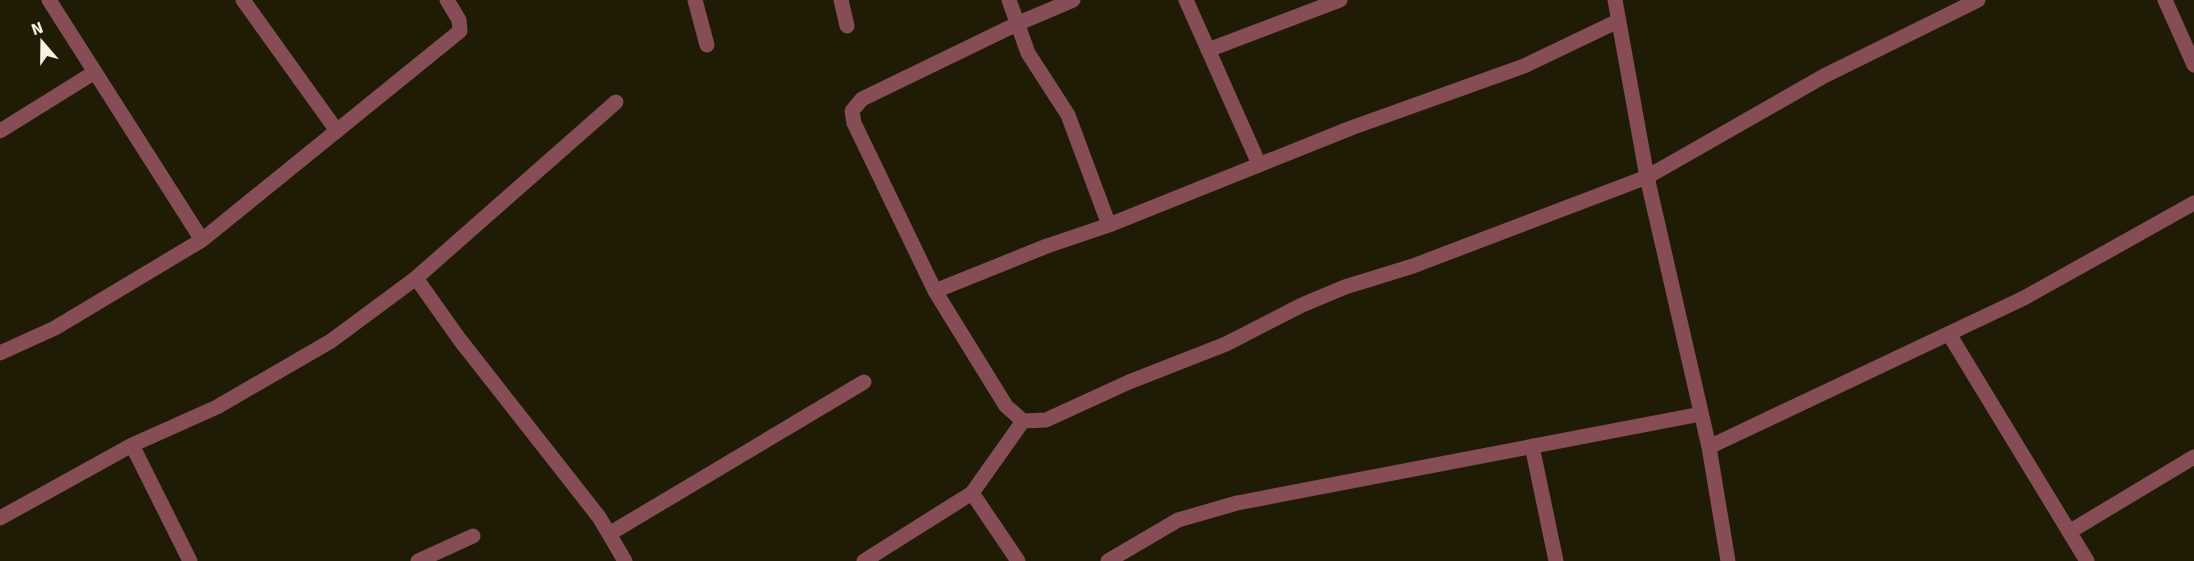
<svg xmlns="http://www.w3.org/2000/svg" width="2194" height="561" font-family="Signika,sans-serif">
<rect width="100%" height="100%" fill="#201b05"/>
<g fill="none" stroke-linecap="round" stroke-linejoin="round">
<!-- minor -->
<path stroke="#864d56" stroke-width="15" d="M49 0 202 240
M243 0 337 131
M695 0 707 45
M841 0 847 26
M1009 0 1028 53 1068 115 1109 225
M1073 0 1019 23 862 99 852 111 854 123 935 291 1006 406 1023 421 1046 420 1129 382 1226 344 1302 305 1345 287 1413 266 1647 177 1824 76 1978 0
M1186 0 1259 164
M1615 0 1647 177 1709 447 1728 561
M2165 0 2194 65
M1208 50 1340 0
M0 131 95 72
M416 278 460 340 599 517 625 561
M935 291 1047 246 1109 225 1351 128 1524 66 1618 21
M1949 334 2087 561
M0 353 55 328 202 240 460 31 459 20 447 0
M132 445 190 561
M1532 446 1556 561
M1709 447 2024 298 2194 203
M972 493 1023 421
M0 518 132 445 217 407 331 341 416 278 616 102
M2069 532 2194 457
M609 534 864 382
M418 561 473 536
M864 561 972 493 1018 561
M1108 561 1178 520 1237 503 1701 414"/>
</g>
<!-- north arrow -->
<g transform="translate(42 42) rotate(340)" stroke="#201b05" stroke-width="4.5" paint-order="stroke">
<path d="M0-4.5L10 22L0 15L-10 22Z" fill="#f5f1e4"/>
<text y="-9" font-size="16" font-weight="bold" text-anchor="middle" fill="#f5f1e4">N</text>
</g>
</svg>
